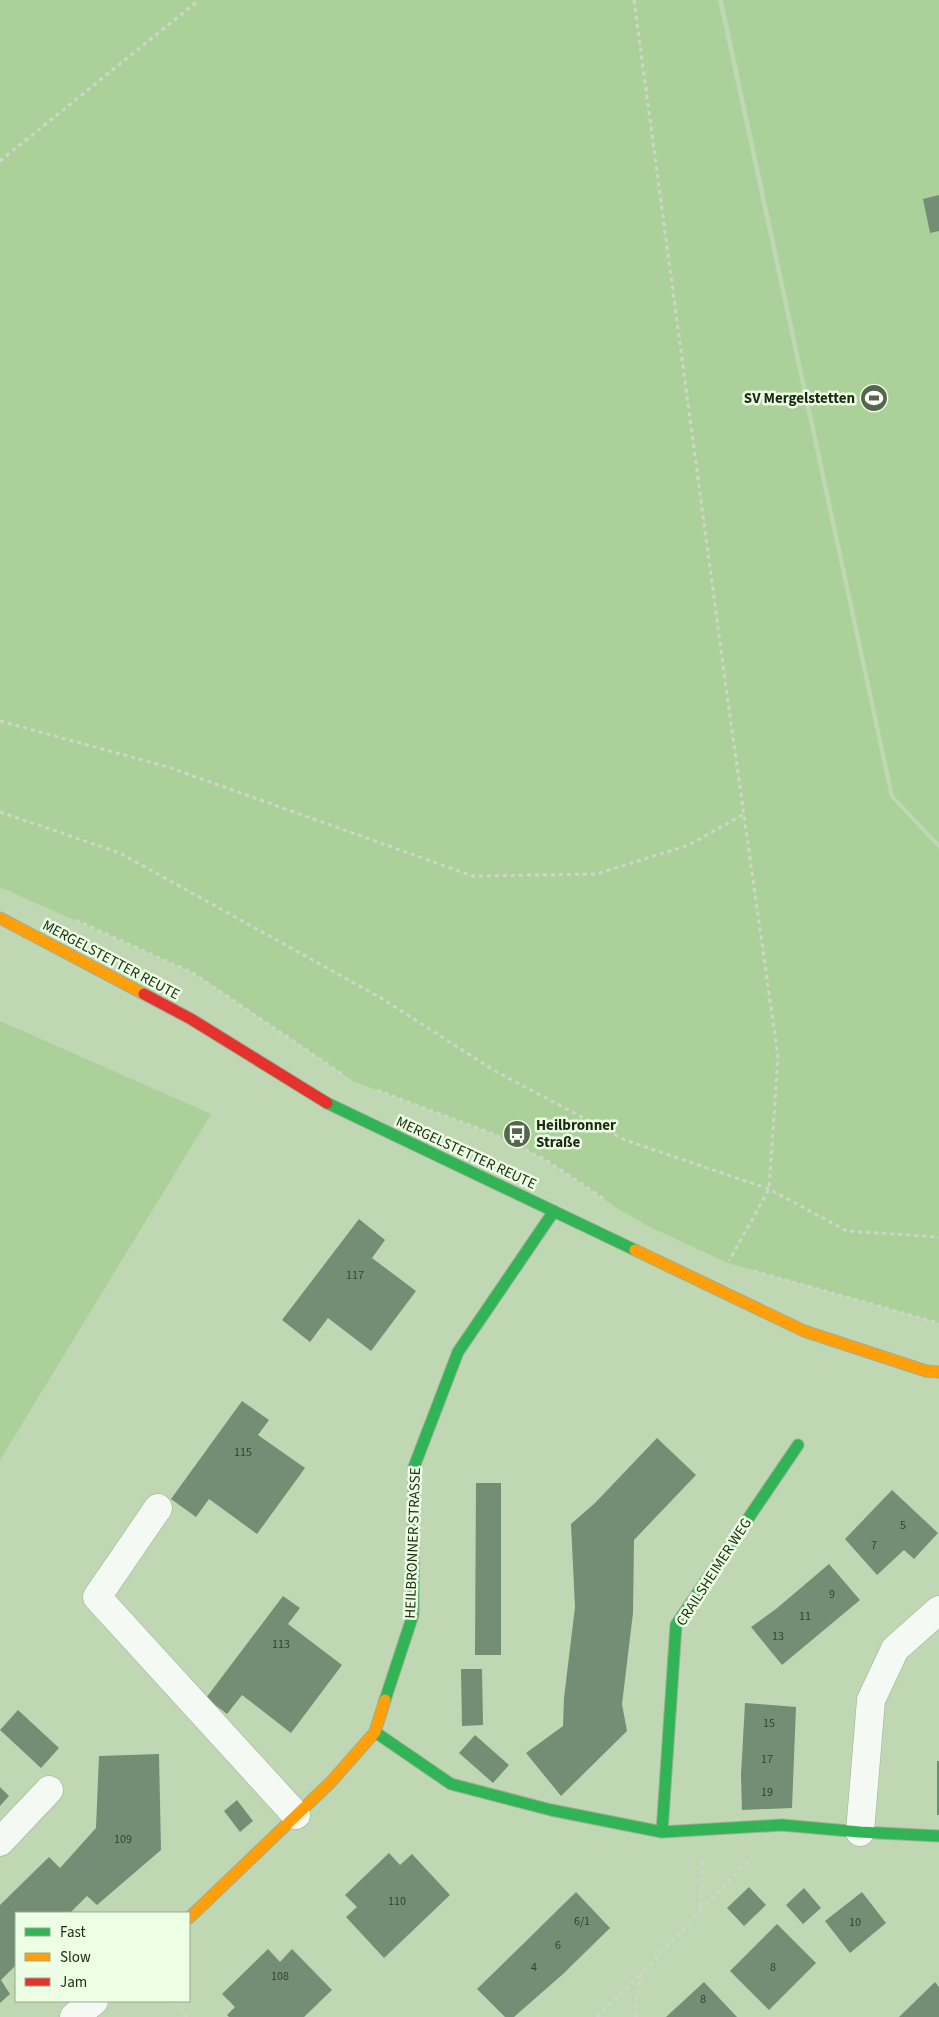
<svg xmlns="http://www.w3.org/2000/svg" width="939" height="2017" font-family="'Source Sans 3',sans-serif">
<rect width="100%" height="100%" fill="#bfd7b3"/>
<!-- green -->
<path fill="#acd099" d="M0 0H718L890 797 939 849V1323L728 1263 650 1227 620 1210 546 1160 496 1135 353 1081 193 973 0 887Z
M723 0H939V843L894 796Z
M0 1021 211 1114 0 1460Z"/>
<!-- building -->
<path fill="#748e75" d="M939 195V231L930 233 923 199Z
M359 1219 385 1240 372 1258 416 1291 371 1351 328 1318 310 1342 282 1320Z
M242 1401 269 1420 258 1435 305 1468 257 1534 209 1499 196 1517 171 1499Z
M657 1438 696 1475 634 1540 633 1613 622 1704 627 1731 561 1796 526 1753 563 1726 564 1698 575 1607 571 1524 595 1503Z
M476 1483H501V1655H475Z
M892 1490 938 1533 914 1559 904 1550 877 1575 845 1539Z
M829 1564 860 1600 782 1665 751 1627 776 1609Z
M283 1596 300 1608 288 1624 342 1665 291 1733 242 1695 227 1714 206 1698Z
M461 1669H482L483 1725 462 1726Z
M745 1703 796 1707 792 1808 742 1810 741 1775Z
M18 1710 59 1748 41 1768 0 1730Z
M475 1735 509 1765 493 1783 459 1753Z
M159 1754 161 1850 97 1905 87 1896 70 1913H16V1965L1 1980 10 1994 0 2003V1905L49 1857 60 1868 96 1828 99 1756Z
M937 1761H939V1815H937Z
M0 1787 9 1796 0 1806Z
M237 1800 253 1821 240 1832 224 1811Z
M389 1853 400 1865 412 1854 450 1895 384 1958 346 1917 357 1907 345 1895Z
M749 1887 766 1905 744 1926 727 1908Z
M804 1888 821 1908 803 1924 786 1905Z
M576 1892 610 1928 563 1974 514 2017H505L477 1989Z
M862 1892 886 1923 850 1953 825 1921Z
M777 1924 816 1963 769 2010 730 1971Z
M268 1949 280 1962 292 1949 332 1990 304 2017H229L227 2015 235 2007 222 1994Z
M704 1982 737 2017H666Z
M935 1982 939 1987V2017H899Z"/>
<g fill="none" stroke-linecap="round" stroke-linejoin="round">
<!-- street casing -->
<g stroke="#9caf93" stroke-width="29">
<path id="street" d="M158 1508 97 1597 296 1815
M860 1832 871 1700 895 1649 939 1610
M0 1842 49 1790
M74 2017 94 2001"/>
</g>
<!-- fast casing -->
<g stroke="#9caf93" stroke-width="13">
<path id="fast" d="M327 1103 635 1250
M385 1700 413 1615 414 1467 458 1352 554 1211
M375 1732 451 1784 551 1810 662 1832 782 1825 860 1832 939 1836
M662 1832 676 1625 798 1445"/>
</g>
<!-- slow casing -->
<g stroke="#9caf93" stroke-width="13">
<path id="slow" d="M0 918 144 994
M635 1250 804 1331 926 1371 939 1372
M189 1918 331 1782 375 1732 385 1700"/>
</g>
<!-- jam casing -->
<g stroke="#9caf93" stroke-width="13">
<path id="jam" d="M144 994 191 1019 327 1103"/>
</g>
<!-- path -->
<path stroke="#ced6ca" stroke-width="3" stroke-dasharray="4 4" stroke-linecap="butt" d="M634 0 727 695 778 1057 769 1189 729 1261
M0 161 199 0
M0 721 168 767 473 876 596 874 689 845 744 814
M0 812 120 853 381 998 495 1071 625 1140 769 1189 847 1231 939 1237
M76 920 193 973 342 1074
M377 1090 496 1135 546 1160 603 1198
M754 1271 939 1323
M700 1910 752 1858
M175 2001 187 2017
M597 2017 640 1975
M636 2017V2001L640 1975 700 1911 703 1859"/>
<!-- street -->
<use href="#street" stroke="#f5f9f4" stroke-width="28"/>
<!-- fast -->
<use href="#fast" stroke="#30b455" stroke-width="11"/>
<!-- slow -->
<use href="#slow" stroke="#ff9f0a" stroke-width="11"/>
<!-- jam -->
<use href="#jam" stroke="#e5322d" stroke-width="11"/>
</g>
<!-- icons -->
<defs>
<g id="stadium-disc" transform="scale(1.4375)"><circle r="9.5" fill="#54674a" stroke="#ecfee3"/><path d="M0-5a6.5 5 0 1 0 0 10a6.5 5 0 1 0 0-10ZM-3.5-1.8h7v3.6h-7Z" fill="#fff"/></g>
<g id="bus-disc" transform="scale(1.4375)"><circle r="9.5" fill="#54674a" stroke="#ecfee3"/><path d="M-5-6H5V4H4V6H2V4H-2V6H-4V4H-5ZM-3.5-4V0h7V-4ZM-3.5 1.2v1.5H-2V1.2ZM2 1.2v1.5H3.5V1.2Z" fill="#fff"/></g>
</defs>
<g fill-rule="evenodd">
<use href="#stadium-disc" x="874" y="398"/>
<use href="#bus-disc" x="517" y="1134"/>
</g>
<g text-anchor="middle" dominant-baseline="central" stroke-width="5" stroke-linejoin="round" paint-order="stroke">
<!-- number labels -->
<g font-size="12" fill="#30442a">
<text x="355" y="1275">117</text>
<text x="243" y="1452">115</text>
<text x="903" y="1525">5</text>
<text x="874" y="1545">7</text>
<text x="832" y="1594">9</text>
<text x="805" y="1616">11</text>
<text x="778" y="1636">13</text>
<text x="281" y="1644">113</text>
<text x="769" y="1723">15</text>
<text x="767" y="1759">17</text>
<text x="767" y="1792">19</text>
<text x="123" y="1839">109</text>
<text x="397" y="1901">110</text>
<text x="582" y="1921">6/1</text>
<text x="855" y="1922">10</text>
<text x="558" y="1945">6</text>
<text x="534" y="1967">4</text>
<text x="773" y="1967">8</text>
<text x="280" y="1976">108</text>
<text x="703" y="1999">8</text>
</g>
<!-- poi labels -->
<g font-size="15" font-weight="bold" fill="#1a2b11" stroke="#ecfee3" text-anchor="end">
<text x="855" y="398">SV Mergelstetten</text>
<text x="536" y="1125" text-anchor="start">Heilbronner<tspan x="536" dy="17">Straße</tspan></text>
</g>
<!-- street labels -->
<g font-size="15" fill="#1a2b11" stroke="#ecfee3">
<text transform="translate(111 960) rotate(28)">MERGELSTETTER REUTE</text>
<text transform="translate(466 1153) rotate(25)">MERGELSTETTER REUTE</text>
<text transform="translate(413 1543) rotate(-88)">HEILBRONNER STRASSE</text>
<text transform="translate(714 1572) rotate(-57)">CRAILSHEIMER WEG</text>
</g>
</g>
<!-- legend -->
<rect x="15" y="1912" width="175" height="90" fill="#ecfee3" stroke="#98aa8f"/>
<rect x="25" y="1928" width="25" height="8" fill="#30b455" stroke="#98aa8f"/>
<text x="60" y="1937" font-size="15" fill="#1a2b11">Fast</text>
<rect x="25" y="1953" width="25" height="8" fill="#ff9f0a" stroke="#98aa8f"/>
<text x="60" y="1962" font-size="15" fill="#1a2b11">Slow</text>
<rect x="25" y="1978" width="25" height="8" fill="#e5322d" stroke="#98aa8f"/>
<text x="60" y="1987" font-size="15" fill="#1a2b11">Jam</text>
</svg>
